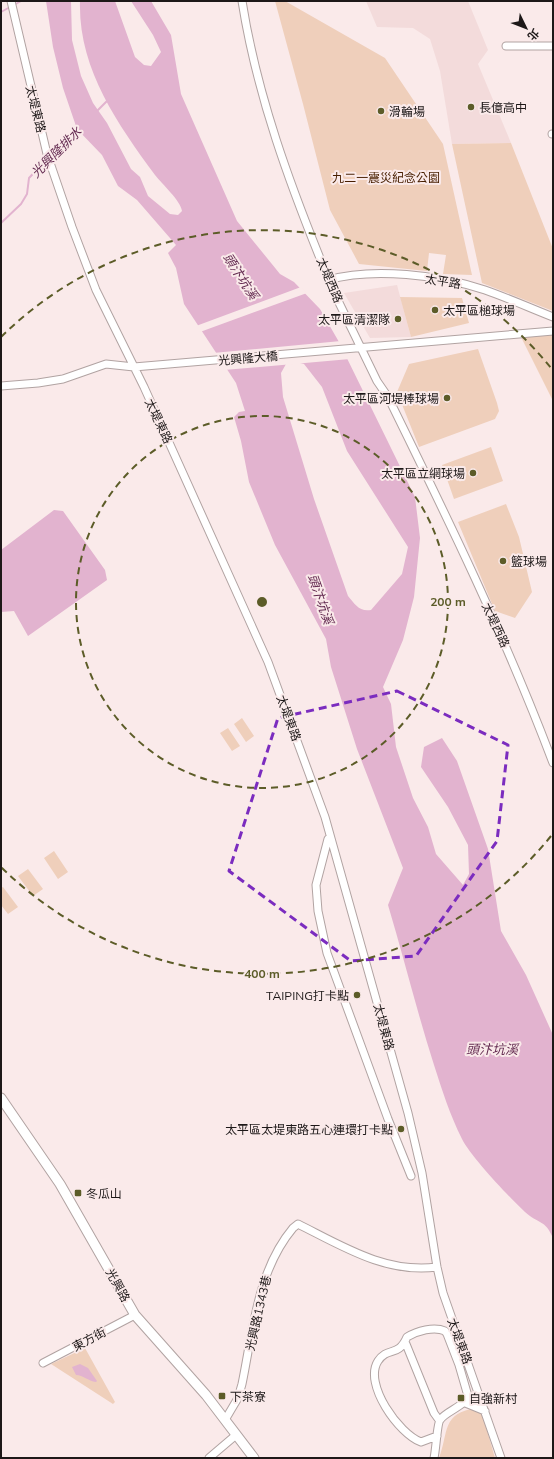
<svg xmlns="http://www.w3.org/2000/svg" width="554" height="1459" font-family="Mulish,'Noto Sans TC',sans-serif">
<rect width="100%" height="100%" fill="#faeaea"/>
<!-- built -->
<path fill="#f3dbdb" d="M366 1H468L488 50 478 64 511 143 452 144 440 71 430 39 413 28 377 27Z
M397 285 411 337 370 338 344 293Z"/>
<!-- green -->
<path fill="#efcfbb" d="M275 1H285L385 58 443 144 472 275 443 274 446 255 429 253 427 271 359 264 330 210 303 104Z
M511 143 553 249V311L482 283 452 144Z
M400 297 462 298 469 323 411 337Z
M553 333V401L521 337Z
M478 349 497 403 499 411 495 419 419 447 397 392 409 364Z
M491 447 503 481 454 499 442 465Z
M506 504 519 537 532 592 515 618 495 611 458 522Z
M242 718 254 736 246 742 234 724Z
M228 728 240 746 232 751 220 733Z
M54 851 68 872 58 879 44 858Z
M28 869 43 889 33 896 18 876Z
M3 887 18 907 8 914 1 905V888Z
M85 1348 115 1402 113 1404 51 1364Z
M477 1408 482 1413 495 1458H439C449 1432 441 1413 477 1408Z"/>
<!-- water -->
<path fill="#e2b3cf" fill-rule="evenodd" d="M46 1H71L72 40 81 76 93 103 107 123 131 169 140 177 148 196 170 214 178 215 182 211C181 201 162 184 155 175 117 123 78 68 80 1H115L135 57 144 65 151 66 161 52 153 35 131 1H151L171 35 181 94 237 221 280 274 294 282 320 309 339 342 415 497 420 538 414 597 403 640 383 687 391 704 396 747 413 798 428 827 436 854 463 885 469 874 468 845 448 807 421 767 424 747 442 738 457 761 488 849 501 931 526 975 553 1035V1238C545 1219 538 1224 525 1212 509 1197 471 1157 462 1139 450 1115 442 1090 434 1065 417 1012 404 958 388 905L403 868 357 749 331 667 326 639 275 545 249 482 241 441 234 417 239 412 245 411 236 383 184 304 176 268 168 253 176 245 137 200 118 186 102 155 77 129 63 88 53 47ZM292 361 304 364 322 387 347 451 408 547 402 574 371 610C359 612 355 604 348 596L314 499 283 397 281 373 286 364Z
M54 510 63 511 105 570 107 580 28 636 14 611 1 612V550Z
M80 1364 88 1368 97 1381 96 1382C88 1381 83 1375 76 1375L72 1367Z"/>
<!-- pier -->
<path fill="#faeaea" d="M301 287 307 293 200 332 196 326Z
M341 341 350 359 224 370 213 353Z"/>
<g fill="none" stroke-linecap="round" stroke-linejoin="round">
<!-- stream -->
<path stroke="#e2b3cf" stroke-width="2" d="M14 5 21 1
M1 12 10 7
M97 111 108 100
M50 157 80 129
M1 223 21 204 27 194 29 178 46 160"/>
<!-- minor casing -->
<g stroke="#b1a3a2" stroke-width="9">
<path id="minor" d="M11 1 47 154 72 227 96 290 144 387 268 662 325 817 408 1113 422 1173 437 1267 443 1293 501 1458
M242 1C257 96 290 185 326 273L328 280 377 381 388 397C447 517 506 638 553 763
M506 46H553
M552 134H553
M328 280C373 267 440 275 485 290 508 298 530 308 553 317
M1 386 38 383 63 379 106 364 134 367 553 331
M328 839 316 885 318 911 327 953 388 1119 411 1176
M406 1344 434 1413 439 1420
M43 1363 135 1315
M463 1402 485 1411
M225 1420 238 1398 242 1384C253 1331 257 1271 293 1228L298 1224C342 1246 386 1274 437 1267
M209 1458 236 1435
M434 1458C436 1450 437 1424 440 1420 446 1411 464 1407 468 1396L459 1365 447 1334 445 1331C434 1326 417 1331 407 1337 398 1358 388 1346 378 1361 363 1384 399 1434 421 1442L437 1436"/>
</g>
<!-- major casing -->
<g stroke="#b1a3a2" stroke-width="11">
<path id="major" d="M1 1098 60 1184 135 1315 206 1395 254 1458"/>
</g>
<!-- minor -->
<use href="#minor" stroke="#fff" stroke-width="7"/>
<!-- major -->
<use href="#major" stroke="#fff" stroke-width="9"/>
</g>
<!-- marked area -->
<path fill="none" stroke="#7b2cbf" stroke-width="3" stroke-dasharray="8 5" stroke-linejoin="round" d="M397 691 508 745 497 841 416 956 351 961 229 871 278 718Z"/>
<!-- distance rings -->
<g fill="none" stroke="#5c5c28" stroke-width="2" stroke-dasharray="7 5">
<circle cx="262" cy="602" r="186"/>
<path d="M551 836A372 372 0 0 1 1 867M1 337A372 372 0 0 1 551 368"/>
</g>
<!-- markers -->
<g fill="#5c5c28" stroke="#faeaea" stroke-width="1.5">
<circle cx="471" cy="107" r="4"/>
<circle cx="381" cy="111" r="4"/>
<circle cx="435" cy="310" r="4"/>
<circle cx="398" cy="319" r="4"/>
<circle cx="447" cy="398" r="4"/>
<circle cx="473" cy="473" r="4"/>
<circle cx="503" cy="561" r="4"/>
<circle cx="357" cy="995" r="4"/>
<circle cx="401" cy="1129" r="4"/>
<rect x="74" y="1189" width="8" height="8" rx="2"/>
<rect x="218" y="1392" width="8" height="8" rx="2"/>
<rect x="457" y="1394" width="8" height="8" rx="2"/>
</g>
<g text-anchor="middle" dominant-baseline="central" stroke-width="4" stroke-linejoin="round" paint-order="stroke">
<!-- poi labels -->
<g font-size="12" fill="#1d1818" stroke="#faeaea" text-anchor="start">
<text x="479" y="107">長億高中</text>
<text x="389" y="111">滑輪場</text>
<text x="443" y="310">太平區槌球場</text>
<text x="390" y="319" text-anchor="end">太平區清潔隊</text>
<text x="439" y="398" text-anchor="end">太平區河堤棒球場</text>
<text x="465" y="473" text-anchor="end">太平區立網球場</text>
<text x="511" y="561">籃球場</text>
<text x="349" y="995" text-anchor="end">TAIPING打卡點</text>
<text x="393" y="1129" text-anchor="end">太平區太堤東路五心連環打卡點</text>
<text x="86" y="1193">冬瓜山</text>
<text x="230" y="1396">下茶寮</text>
<text x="469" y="1398">自強新村</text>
</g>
<!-- street labels -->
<g font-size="12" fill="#1d1818" stroke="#faeaea">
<text transform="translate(36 109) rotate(76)">太堤東路</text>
<text transform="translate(330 280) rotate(67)">太堤西路</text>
<text transform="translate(443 281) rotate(9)">太平路</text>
<text transform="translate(248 358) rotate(-5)">光興隆大橋</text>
<text transform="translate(159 421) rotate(65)">太堤東路</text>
<text transform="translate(496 625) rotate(65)">太堤西路</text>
<text transform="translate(289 718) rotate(70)">太堤東路</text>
<text transform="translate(384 1027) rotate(75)">太堤東路</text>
<text transform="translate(118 1285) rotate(61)">光興路</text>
<text transform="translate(258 1313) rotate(-77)">光興路1343巷</text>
<text transform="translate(89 1339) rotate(-28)">東方街</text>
<text transform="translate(460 1341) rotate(70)">太堤東路</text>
</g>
<!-- park labels -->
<g font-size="12" fill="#481f00" stroke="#faeaea">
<text x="386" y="177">九二一震災紀念公園</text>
</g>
<!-- water labels -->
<g font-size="13" font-style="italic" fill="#652c52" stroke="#faeaea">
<text transform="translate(56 152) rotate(-45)">光興隆排水</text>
<text transform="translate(241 276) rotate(57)">頭汴坑溪</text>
<text transform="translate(321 599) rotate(71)">頭汴坑溪</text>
<text x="492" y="1049">頭汴坑溪</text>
</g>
</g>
<circle cx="262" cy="602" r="6" fill="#5c5c28" stroke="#faeaea" stroke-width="2"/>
<g font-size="12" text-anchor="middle" font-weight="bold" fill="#5c5c28" stroke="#faeaea" stroke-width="4" stroke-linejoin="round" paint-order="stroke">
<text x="448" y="606">200 m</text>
<text x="262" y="978">400 m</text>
</g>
<!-- border -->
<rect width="554" height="1459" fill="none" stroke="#1d1818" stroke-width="4"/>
<!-- north arrow -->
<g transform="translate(526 28) rotate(133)" stroke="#faeaea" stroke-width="3" paint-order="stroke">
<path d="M0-3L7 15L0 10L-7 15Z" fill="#1d1818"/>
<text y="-6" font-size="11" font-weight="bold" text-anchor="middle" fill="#1d1818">北</text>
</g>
</svg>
